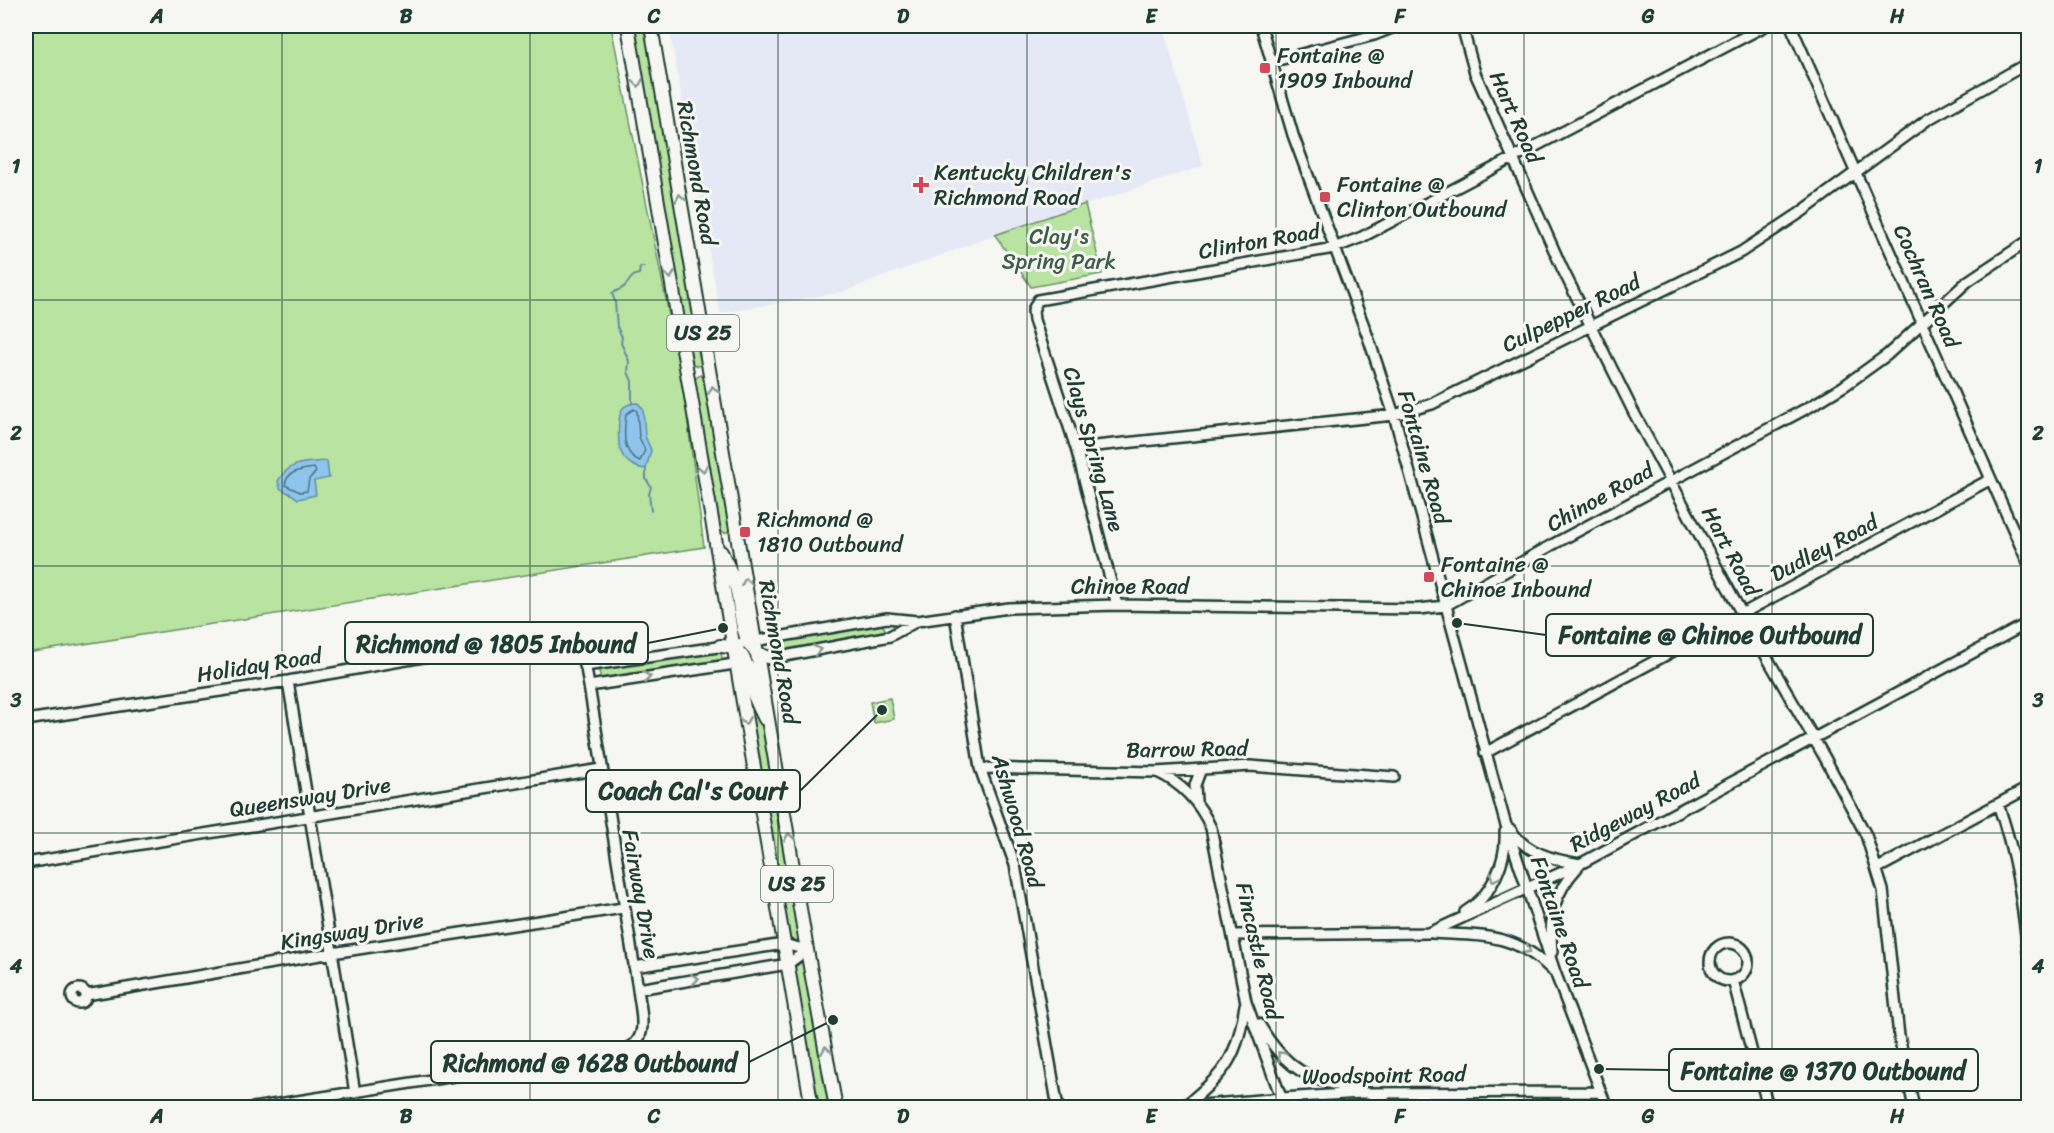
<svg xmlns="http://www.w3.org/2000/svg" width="2054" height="1133" font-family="Sriracha,sans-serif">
<rect width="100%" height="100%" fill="#f6f6f2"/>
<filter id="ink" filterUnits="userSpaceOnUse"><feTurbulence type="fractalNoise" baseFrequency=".0167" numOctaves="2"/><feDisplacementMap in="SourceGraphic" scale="12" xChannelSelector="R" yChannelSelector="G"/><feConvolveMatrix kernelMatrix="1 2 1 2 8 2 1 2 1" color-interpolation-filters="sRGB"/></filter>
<g filter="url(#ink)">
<!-- built -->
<path fill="#e5e9f5" d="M669 26H1163L1203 166 995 235 842 292 720 313Z"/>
<!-- green -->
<path fill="#b9e3a0" stroke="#6c906a" stroke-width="1.5" d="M26 26H611L683 385 704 547 26 653Z
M634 26H645L703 361 702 365 698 366 692 364Z
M1085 204 1102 274 1031 287 995 235Z
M700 375 705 378 731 530 725 533 721 530 694 380Z
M881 623 885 629 884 633 880 634 777 653 775 651 774 642Z
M718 650H720L722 657 720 661 605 679H601L599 671 604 668Z
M743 668 769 748 802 938 795 943 790 938Z
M890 698 894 719 874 723 870 702Z
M800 960 806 963 831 1107H819L794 968V964Z"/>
<!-- water -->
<path fill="#8fc4ed" stroke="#628ea3" stroke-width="1.5" d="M638 403 643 409 645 436 651 450 646 469C636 468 626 463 622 454 617 446 617 413 624 407 628 404 633 403 638 403Z
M327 461 329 478 314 481 316 495 298 499C292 493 286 493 280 488L278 481C290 460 306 463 327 461Z"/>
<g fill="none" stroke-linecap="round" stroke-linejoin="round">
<!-- shore -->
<path stroke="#4c737e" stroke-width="1.5" d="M634 409 637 411 639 437 645 450 640 461C621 454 624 431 626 414Z
M314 468 316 472 309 479 307 491 300 492 285 485C287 470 302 470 314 468Z"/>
<!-- stream -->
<path stroke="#628ea3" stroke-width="2" d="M632 404V381L628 372 629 361 621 343 622 337 617 327 615 302 612 293C616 291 622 289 625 286 630 281 631 275 639 274L640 267H644
M646 469V479L651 487 649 494 651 511"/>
<!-- minor casing -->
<g stroke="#1f3d34" stroke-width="14">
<path id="minor" d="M1261 26 1293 135 1368 337 1394 415 1505 822 1555 972 1607 1108
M1462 26 1475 73 1562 268 1633 411 1742 614 1825 758 1866 835 1883 890 1899 1036 1914 1108
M1791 26 2028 563
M1271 62 1374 35 1397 26
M1076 448 1394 415 1432 404 1741 252 1800 213 1927 120 2028 63
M1117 605 1076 448 1034 320 1033 310 1038 300 1334 248 1362 237 1765 26
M955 615 980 768 1015 865 1058 1108
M769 659 890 636 917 621
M585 666 732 645 887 618 917 621 1009 608 1117 605 1419 609 1445 606 1550 546 1811 406 1844 386 1887 355 1968 281 2028 241
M288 681 355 1093
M589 686 741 663
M26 720 288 681 553 634C586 633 584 661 589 686L638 989C640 1009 651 1040 626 1049L253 1108
M1485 753 1991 479
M980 768 1156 772 1250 766 1394 777
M1157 772C1183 784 1200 803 1211 828L1246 1002 1285 1108
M1196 801 1195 785 1201 769
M1998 804C2016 855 2022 899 2028 952
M1510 829C1525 853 1554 860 1580 864
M26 863 601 769
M1878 868 2028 788
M1465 912C1491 897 1507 861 1505 832
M1432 933C1481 936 1514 932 1552 970
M1233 935 1429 933 1580 864 2028 623
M1710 962a19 19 0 1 1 38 0a19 19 0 1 1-38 0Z
M1552 952C1549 918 1553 894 1577 868
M634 967 784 944 807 950
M1733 980 1755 1064 1769 1108
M72 996a7 7 0 1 1 14 0a7 7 0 1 1-14 0Z
M638 989 788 964 807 950
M86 995 332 953 623 908
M1259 1024C1284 1068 1312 1084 1361 1089
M1186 1105C1227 1071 1237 1058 1245 1005
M1168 1108 1282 1098 1361 1093 1601 1092
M1357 1108 1385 1096"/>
</g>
<!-- major casing -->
<g stroke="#1f3d34" stroke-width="16">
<path id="major" d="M628 26 812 1108
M651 26 807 950 836 1108
M721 552C727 564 733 575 736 587 743 613 738 656 774 658
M720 646C746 646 748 668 752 688 754 698 760 709 765 719"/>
</g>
<!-- minor -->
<use href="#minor" stroke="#f6f6f2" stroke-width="9"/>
<!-- major -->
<use href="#major" stroke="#f6f6f2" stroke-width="12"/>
</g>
<!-- one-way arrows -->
<defs><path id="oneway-chevron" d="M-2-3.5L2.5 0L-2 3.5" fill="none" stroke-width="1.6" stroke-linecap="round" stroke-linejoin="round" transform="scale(1.5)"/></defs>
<g stroke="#8a9a93">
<use href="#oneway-chevron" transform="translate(638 83) rotate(80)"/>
<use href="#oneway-chevron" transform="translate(680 198) rotate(-100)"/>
<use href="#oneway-chevron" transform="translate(670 275) rotate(80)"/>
<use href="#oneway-chevron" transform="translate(713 390) rotate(-100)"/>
<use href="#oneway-chevron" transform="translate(703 468) rotate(80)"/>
<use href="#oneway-chevron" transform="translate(746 582) rotate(-100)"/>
<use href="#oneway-chevron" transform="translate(817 650) rotate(-11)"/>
<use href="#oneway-chevron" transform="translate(647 677) rotate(-9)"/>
<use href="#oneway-chevron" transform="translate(745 721) rotate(80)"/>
<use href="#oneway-chevron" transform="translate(789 837) rotate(-99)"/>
<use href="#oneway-chevron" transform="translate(1494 878) rotate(115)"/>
<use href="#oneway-chevron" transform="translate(1527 950) rotate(31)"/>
<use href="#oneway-chevron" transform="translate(695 979) rotate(-9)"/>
<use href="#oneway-chevron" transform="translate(826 1050) rotate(-100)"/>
<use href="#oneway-chevron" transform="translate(1281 1055) rotate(-134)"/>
</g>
</g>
<!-- grid -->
<path fill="none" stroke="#1f3d34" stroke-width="1.5" stroke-opacity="0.55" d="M282 26V1108M530 26V1108M778 26V1108M1027 26V1108M1276 26V1108M1524 26V1108M1772 26V1108M26 300H2028M26 566H2028M26 833H2028"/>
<!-- markers -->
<g fill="#d1495b" stroke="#f6f6f2" stroke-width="2">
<rect x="1259" y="62" width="12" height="12" rx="3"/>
<path d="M918 176h6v6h6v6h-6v6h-6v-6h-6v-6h6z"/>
<rect x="1319" y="191" width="12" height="12" rx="3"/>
<rect x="739" y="526" width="12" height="12" rx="3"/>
<rect x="1423" y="571" width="12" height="12" rx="3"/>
</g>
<g text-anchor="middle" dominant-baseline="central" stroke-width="6" stroke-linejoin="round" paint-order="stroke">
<!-- shield labels -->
<g fill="#f6f6f2" stroke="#60746d" stroke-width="1.5">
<rect x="667" y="315" width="72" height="36" rx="4.5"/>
<rect x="761" y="866" width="72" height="36" rx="4.5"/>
</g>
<g font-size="21" font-weight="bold" fill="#1f3d34">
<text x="703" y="333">US 25</text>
<text x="797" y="884">US 25</text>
</g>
<!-- poi labels -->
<g font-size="22" fill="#1f3d34" stroke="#f6f6f2" text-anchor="start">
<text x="1277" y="55">Fontaine @<tspan x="1277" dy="25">1909 Inbound</tspan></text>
<text x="934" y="172">Kentucky Children's<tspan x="934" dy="25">Richmond Road</tspan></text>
<text x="1337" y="184">Fontaine @<tspan x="1337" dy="25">Clinton Outbound</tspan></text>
<text x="757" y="519">Richmond @<tspan x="757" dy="25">1810 Outbound</tspan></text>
<text x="1441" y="564">Fontaine @<tspan x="1441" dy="25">Chinoe Inbound</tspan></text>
</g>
<!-- street labels -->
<g font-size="22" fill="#1f3d34" stroke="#f6f6f2">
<text transform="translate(1516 117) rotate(66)">Hart Road</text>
<text transform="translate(697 173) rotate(80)">Richmond Road</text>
<text transform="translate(1259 241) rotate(-10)">Clinton Road</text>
<text transform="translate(1927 286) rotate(66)">Cochran Road</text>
<text transform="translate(1571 313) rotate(-26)">Culpepper Road</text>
<text transform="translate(1094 449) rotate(74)">Clays Spring Lane</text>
<text transform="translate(1424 457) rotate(74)">Fontaine Road</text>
<text transform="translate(1600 497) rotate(-29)">Chinoe Road</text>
<text transform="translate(1824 548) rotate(-28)">Dudley Road</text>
<text transform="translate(1731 551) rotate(62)">Hart Road</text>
<text x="1130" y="586">Chinoe Road</text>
<text transform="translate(779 652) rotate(80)">Richmond Road</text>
<text transform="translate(259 665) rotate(-9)">Holiday Road</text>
<text transform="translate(1187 749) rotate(-1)">Barrow Road</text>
<text transform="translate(310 797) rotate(-9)">Queensway Drive</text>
<text transform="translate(1635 812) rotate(-28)">Ridgeway Road</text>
<text transform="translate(1018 821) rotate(74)">Ashwood Road</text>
<text transform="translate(641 894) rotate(80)">Fairway Drive</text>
<text transform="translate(1560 922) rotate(71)">Fontaine Road</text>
<text transform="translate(352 931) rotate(-9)">Kingsway Drive</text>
<text transform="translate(1259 951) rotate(77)">Fincastle Road</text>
<text transform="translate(1384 1075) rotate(-1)">Woodspoint Road</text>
</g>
<!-- park labels -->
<g font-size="22" fill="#3e5e4a" stroke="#f6f6f2">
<text x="1059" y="236">Clay's<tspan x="1059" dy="25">Spring Park</tspan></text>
</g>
</g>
<!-- callouts -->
<path fill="none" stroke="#1f3d34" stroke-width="2" d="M1457 623L1546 635M723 628L648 643M882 710L800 791M833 1020L749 1062M1599 1069L1669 1070"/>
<g fill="#1f3d34" stroke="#f6f6f2" stroke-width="2">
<circle cx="1457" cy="623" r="6"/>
<circle cx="723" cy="628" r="6"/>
<circle cx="882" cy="710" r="6"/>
<circle cx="833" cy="1020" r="6"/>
<circle cx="1599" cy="1069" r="6"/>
</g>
<g fill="#f6f6f2" stroke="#1f3d34" stroke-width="2">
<rect x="1546" y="614" width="327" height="42" rx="6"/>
<rect x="345" y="622" width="303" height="42" rx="6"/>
<rect x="586" y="770" width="214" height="42" rx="6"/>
<rect x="431" y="1041" width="318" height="42" rx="6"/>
<rect x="1669" y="1049" width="309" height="42" rx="6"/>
</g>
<g font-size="24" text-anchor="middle" font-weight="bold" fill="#1f3d34">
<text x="1710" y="643">Fontaine @ Chinoe Outbound</text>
<text x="496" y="652">Richmond @ 1805 Inbound</text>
<text x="693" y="799">Coach Cal's Court</text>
<text x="590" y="1071">Richmond @ 1628 Outbound</text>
<text x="1823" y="1079">Fontaine @ 1370 Outbound</text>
</g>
<!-- margin -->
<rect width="2054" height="1133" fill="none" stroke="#f6f6f2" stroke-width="66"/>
<rect x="33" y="33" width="1988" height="1067" fill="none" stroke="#1f3d34" stroke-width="2"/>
<g font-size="20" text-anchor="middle" font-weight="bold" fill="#1f3d34">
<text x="157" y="23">A</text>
<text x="406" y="23">B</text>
<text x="654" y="23">C</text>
<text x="903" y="23">D</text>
<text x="1151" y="23">E</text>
<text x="1400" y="23">F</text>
<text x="1648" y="23">G</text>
<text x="1897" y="23">H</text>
<text x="16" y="173">1</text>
<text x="2038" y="173">1</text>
<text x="16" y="440">2</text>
<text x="2038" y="440">2</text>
<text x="16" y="707">3</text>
<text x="2038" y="707">3</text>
<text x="16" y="973">4</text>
<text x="2038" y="973">4</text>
<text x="157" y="1123">A</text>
<text x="406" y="1123">B</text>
<text x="654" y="1123">C</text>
<text x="903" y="1123">D</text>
<text x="1151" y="1123">E</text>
<text x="1400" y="1123">F</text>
<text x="1648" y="1123">G</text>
<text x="1897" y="1123">H</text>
</g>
</svg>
